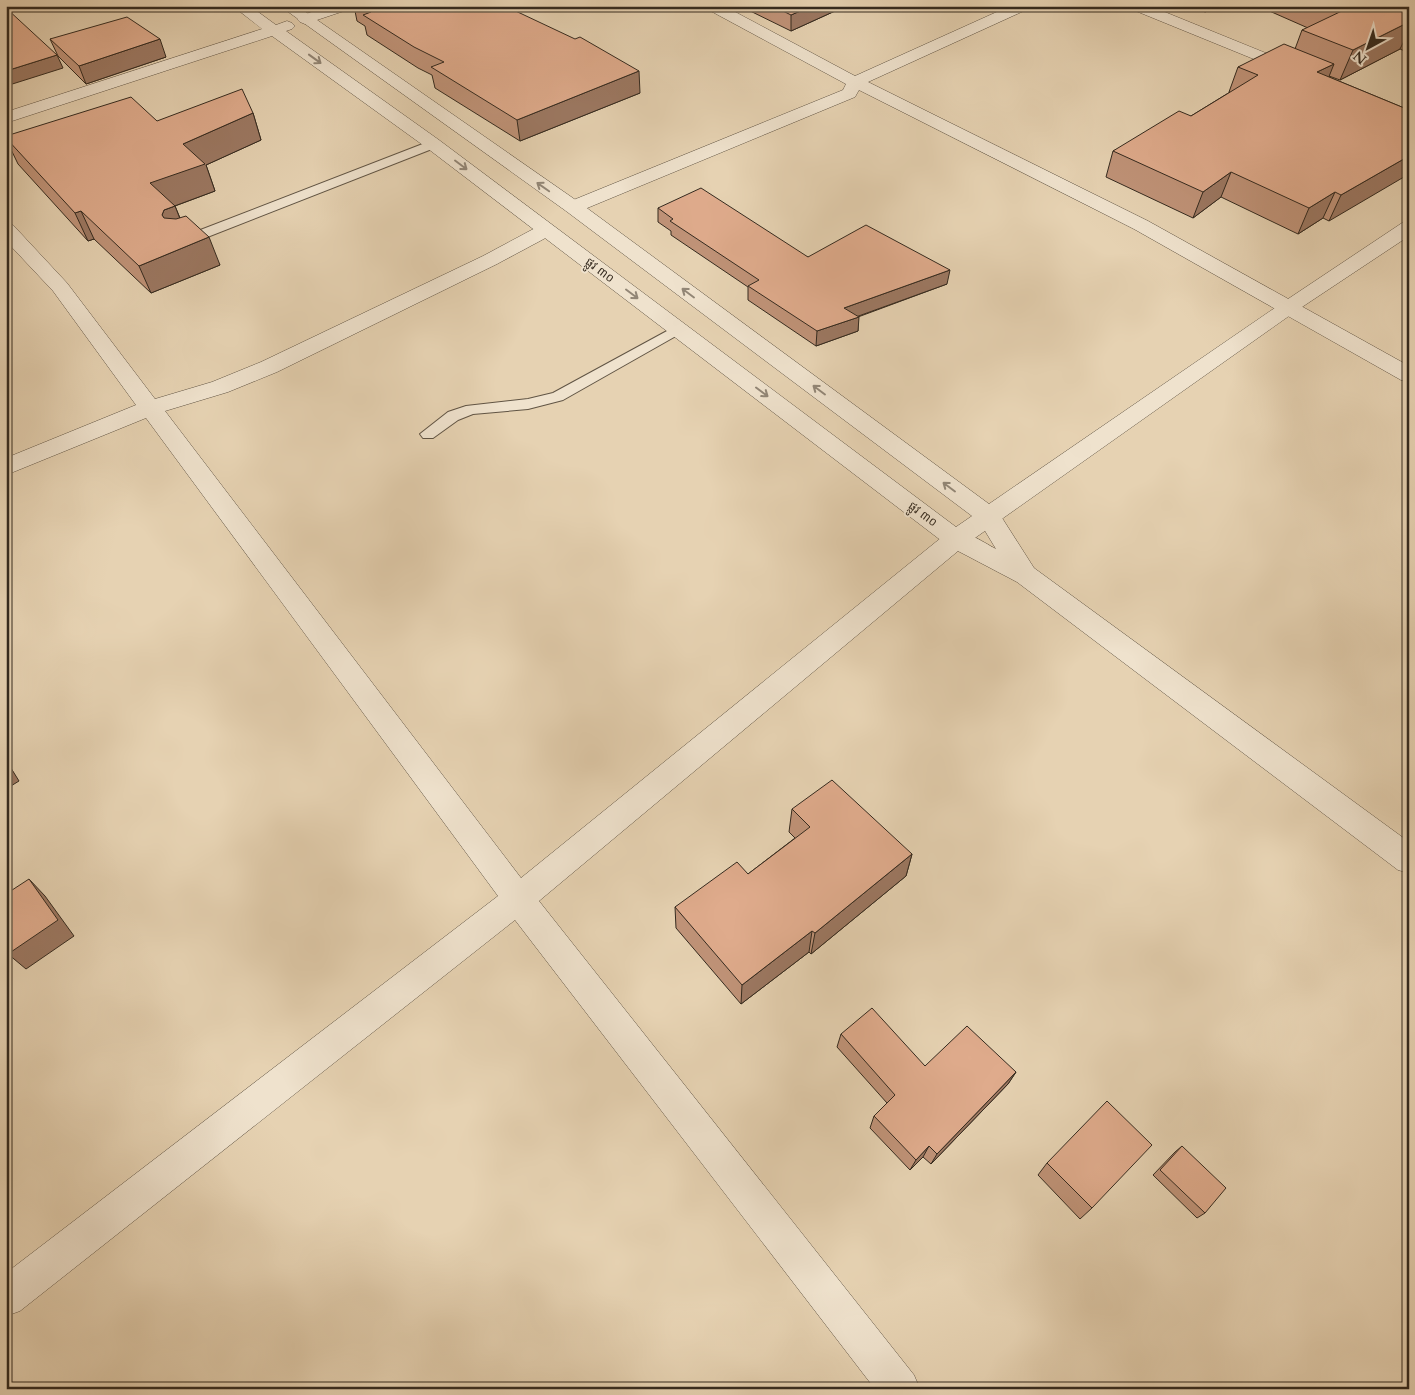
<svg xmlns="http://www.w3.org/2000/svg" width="1415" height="1395" font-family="Cardo,'Noto Sans Khmer',serif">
<rect width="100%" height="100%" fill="#e6d2b2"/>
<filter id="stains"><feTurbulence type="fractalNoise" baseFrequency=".004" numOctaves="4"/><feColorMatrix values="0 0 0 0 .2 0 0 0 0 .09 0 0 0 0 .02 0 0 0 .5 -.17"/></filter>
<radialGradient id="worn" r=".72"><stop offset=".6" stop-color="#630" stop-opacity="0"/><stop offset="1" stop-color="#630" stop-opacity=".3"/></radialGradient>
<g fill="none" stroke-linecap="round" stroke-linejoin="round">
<!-- service casing -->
<g stroke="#605444" stroke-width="2">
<path id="service" d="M433 140 439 144 437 147 187 245H177L175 242 177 239Z
M678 325 683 326 685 329 683 332 563 400 528 409 473 414 458 420 433 438H423L420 434 448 412 466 406 528 399 553 393Z"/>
</g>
<!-- minor casing -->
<g stroke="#605444" stroke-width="1">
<path id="minor" d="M329 6H352L350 9 305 24 300 22 297 19 300 16Z
M705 6H724L855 76 1010 6H1030L1028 9 868 82 1148 221 1409 366V382L1401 380 1134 229 859 90 855 97 580 211 573 213 566 211 564 207 566 203 843 90 846 84 707 9Z
M1129 6H1150L1300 67 1302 70 1300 73H1288L1131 9Z
M6 223 13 225 67 283 155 399 212 382 261 362 483 256 539 226 546 224 553 226 556 230 553 234 497 264 277 372 228 392 165 411 521 878 947 533C964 528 981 541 996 549L976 516 979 510 988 507 997 510 1034 568 1409 842V873L1398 870 1017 582 958 551 539 901 914 1375 920 1389H875L515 920 20 1311 6 1316V1273L498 896 146 418 6 475V458L136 405 53 291 6 241Z"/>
</g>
<!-- tertiary casing -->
<g stroke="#605444" stroke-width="1">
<path id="tertiary" d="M233 6H250L276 25 287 21 292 23 295 26 292 29 286 31 439 140 956 527 972 516 566 211 280 6H297L580 203 989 504 1282 303 1402 223 1409 221V236L1296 311 965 545 956 548 947 545 427 148 272 36 6 123V112L262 29Z"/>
</g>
<!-- service -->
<use href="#service" fill="#efe2cd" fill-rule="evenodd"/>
<!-- minor -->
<use href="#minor" fill="#efe2cd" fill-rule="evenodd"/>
<!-- tertiary -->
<use href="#tertiary" fill="#efe2cd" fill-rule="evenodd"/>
</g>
<!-- wall -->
<path fill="#c09378" stroke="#342a1f" d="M354 6H505L640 93 520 141 435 88 432 75 418 68 367 35 365 26 357 21Z
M740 6H846L791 31Z
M1190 6H1216L1205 12Z
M1258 6H1409V53L1400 49 1340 80 1329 76V77L1409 110 1329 221 1323 218 1298 234 1221 197 1193 218 1106 177 1113 151 1191 116 1230 92H1229L1238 67 1295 49 1302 30 1308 28Z
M50 39 166 57 86 84 58 56Z
M253 113 261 140 206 165 215 191 175 206 180 218 220 265 151 293 94 239 88 241 18 164 6 139V136Z
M658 208 808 257 947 284 858 317V331L816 346 748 300V287L671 235V231L658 222Z
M792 809 912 854 906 876 811 954 809 952 741 1004 676 928 675 907 748 874 795 838 789 832Z
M841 1034 925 1066 1016 1072 1008 1084 931 1164 923 1157 910 1170 870 1128 874 1116 887 1103 837 1047Z
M1182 1146 1205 1213 1197 1218 1153 1175 1175 1152Z
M1047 1163 1092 1208 1080 1219 1038 1175Z"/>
<!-- shaded-wall -->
<path fill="#9c7862" stroke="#342a1f" d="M812 6H846L791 31V15Z
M1207 6H1216L1205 12Z
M1409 22V31L1400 49 1340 80 1353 50Z
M160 39 166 57 86 84 79 66Z
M57 55 63 68 6 86V71Z
M1334 64 1324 89 1317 72Z
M639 71 640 93 520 141 517 120Z
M253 113 261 140 206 165 215 191 161 211 150 183 183 144Z
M1409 156V174L1329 221 1341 195Z
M1231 172 1221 197 1193 218 1203 192Z
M1335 192 1323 218 1298 234 1309 208Z
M175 206 186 234 175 238 162 215 164 210Z
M81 211 94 239 88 241 75 213Z
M209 237 220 265 151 293 139 266Z
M950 270 947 284 842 322 844 308Z
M859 317 858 331 816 346 817 331Z
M6 760 19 781 6 789Z
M912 854 906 876 811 954 815 933Z
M29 879 45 896 74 936 26 969 8 954Z
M812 931 809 952 741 1004 742 985Z
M1016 1072 1008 1084 931 1164 937 1154Z
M929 1146 923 1157 910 1170 916 1160Z"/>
<!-- building -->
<path fill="#dfab8c" stroke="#342a1f" d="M362 6H505L575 39 580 37 639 71 517 120 431 67 444 62 414 47 363 15 371 12Z
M773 6H812L791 15Z
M1339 6H1409V22L1353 50 1302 30 1346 9Z
M6 8 57 55 6 71Z
M127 17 160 39 79 66 50 39Z
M1284 44 1334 64 1317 72 1409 110V156L1341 195 1335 192 1309 208 1231 172 1203 192 1113 151 1179 111 1191 116 1258 75 1238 67Z
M242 89 253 113 183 144 205 164 150 183 175 206 164 210 162 215 164 218 176 219 186 216 209 237 139 266 81 211 75 213 6 138V136L131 97 157 121Z
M701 188 808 257 866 225 950 270 844 308 859 317 817 331 748 286 759 280 670 221 673 219 658 208Z
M832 780 912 854 815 933 812 931 742 985 675 907 737 862 748 874 810 827 792 809Z
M29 879 58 920 8 954 6 952V894Z
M872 1008 925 1066 967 1026 1016 1072 937 1154 929 1146 916 1160 874 1116 895 1095 841 1034Z
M1107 1101 1152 1145 1092 1208 1047 1163Z
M1182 1146 1226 1188 1205 1213 1160 1170Z"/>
<!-- one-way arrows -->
<defs><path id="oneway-shaft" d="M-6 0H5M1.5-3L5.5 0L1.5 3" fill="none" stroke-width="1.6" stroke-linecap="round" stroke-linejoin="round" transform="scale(1.25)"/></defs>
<g stroke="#928676">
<use href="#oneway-shaft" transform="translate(315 59) rotate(36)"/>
<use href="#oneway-shaft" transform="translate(461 165) rotate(37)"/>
<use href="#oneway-shaft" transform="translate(543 187) rotate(-145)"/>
<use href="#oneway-shaft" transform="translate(688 293) rotate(-143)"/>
<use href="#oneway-shaft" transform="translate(632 294) rotate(37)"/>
<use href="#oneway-shaft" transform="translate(819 390) rotate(-143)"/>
<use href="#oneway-shaft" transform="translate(762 392) rotate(37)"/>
<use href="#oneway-shaft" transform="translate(949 487) rotate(-143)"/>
</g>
<g text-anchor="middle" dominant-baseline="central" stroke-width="4" stroke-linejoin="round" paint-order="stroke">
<!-- far-street labels -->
<g font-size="12" fill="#342a1f" stroke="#efe2cd">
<text transform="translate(600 270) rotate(37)">ផ្លូវ ៣០</text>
<text transform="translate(923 514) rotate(37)">ផ្លូវ ៣០</text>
</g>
</g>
<!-- margin -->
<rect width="1415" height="1395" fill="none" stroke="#e6d2b2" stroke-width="25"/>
<rect x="8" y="8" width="1400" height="1380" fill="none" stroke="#342a1f" stroke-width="2.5"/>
<rect x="12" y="12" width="1390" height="1370" fill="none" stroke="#342a1f"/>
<!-- north arrow -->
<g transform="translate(1368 48) rotate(220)" stroke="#efe2cd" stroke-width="4" paint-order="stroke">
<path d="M0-4L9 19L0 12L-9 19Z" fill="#342a1f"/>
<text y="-8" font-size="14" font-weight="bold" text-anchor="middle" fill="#342a1f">N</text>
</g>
<rect width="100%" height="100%" filter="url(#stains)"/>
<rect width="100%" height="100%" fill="url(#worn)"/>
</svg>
